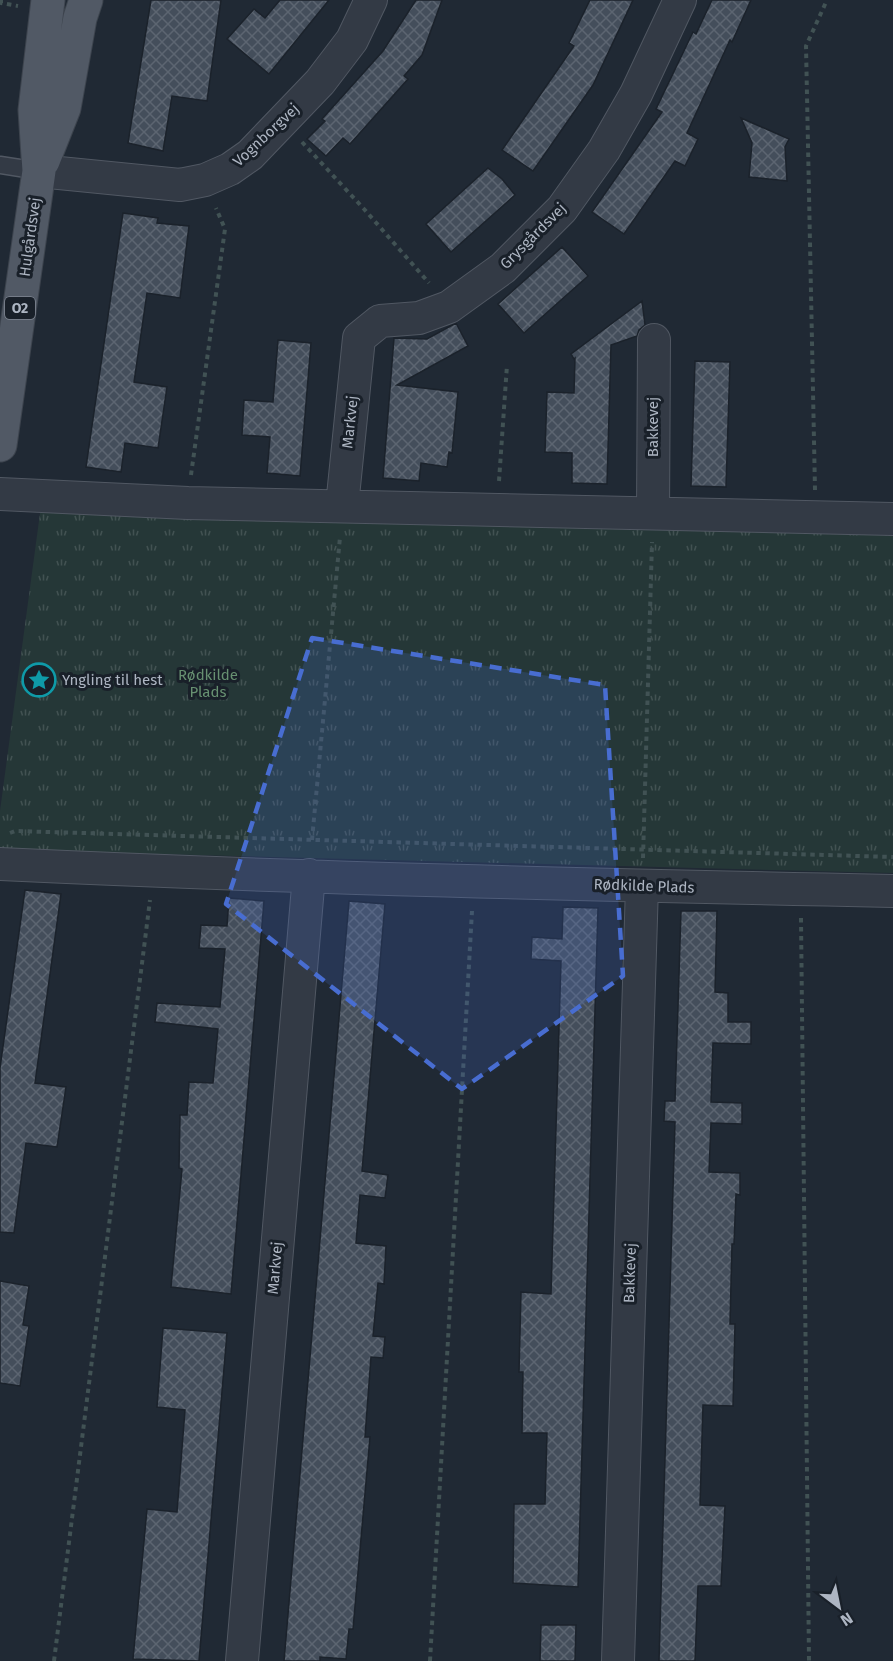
<svg xmlns="http://www.w3.org/2000/svg" width="893" height="1661" font-family="'Fira Sans',sans-serif">
<defs>
<pattern id="park-tufts" width="24" height="20" patternUnits="userSpaceOnUse" patternTransform="scale(1.5)"><rect width="24" height="20" fill="#253737"/><path d="M3 7l-1-3M5 7V3M7 7l1-3M15 17l-1-3M17 17v-4M19 17l1-3" fill="none" stroke="#425252"/></pattern>
<pattern id="building-cross-hatch" width="8" height="8" patternUnits="userSpaceOnUse" patternTransform="scale(1.5)"><rect width="8" height="8" fill="#444e5b"/><path d="M0 0l8 8M0 8l8-8" fill="none" stroke="#5c6571"/></pattern>
</defs>
<rect width="100%" height="100%" fill="#202934"/>
<!-- park -->
<path fill="url(#park-tufts)" d="M41 506 893 532V873L0 850V811Z"/>
<!-- building -->
<path fill="url(#building-cross-hatch)" stroke="#1b222b" stroke-width="1.5" d="M151 0H221L207 101 172 96 163 151 128 143Z
M280 0H329L269 74 227 39 254 9 265 18Z
M416 0H442L422 55 404 76 408 79 350 144 343 138 326 156 307 139 325 121 322 119 383 51Z
M590 0H633L593 85 533 171 502 150 574 46 569 43Z
M712 0H751L732 42 730 40 687 133 698 139 685 166 675 161 624 234 592 212 662 112 656 109 693 32 696 34Z
M741 118 789 139 785 147 787 181 749 177 752 143Z
M488 168 502 179 515 195 451 252 426 224Z
M123 213 158 218 157 223 189 226 180 298 147 293 134 382 167 387 158 448 125 443 121 472 86 467Z
M562 247 588 276 524 333 498 304Z
M642 301 645 325 639 330 637 336 611 345 607 484 572 483V453L545 452 547 392 574 393 575 358 574 359 571 354Z
M456 323 468 346 397 385 458 392 452 453 449 452 447 467 421 463 419 481 383 478 394 338 427 339Z
M278 340 311 343 300 476 267 473 270 437 242 435 244 400 273 402Z
M695 361 730 362 726 487 691 486Z
M25 890 61 894 35 1083 66 1087 57 1147 26 1143 14 1233 0 1232V1068Z
M229 898 264 901 231 1294 171 1287 182 1169 179 1168 180 1115H187L189 1082 213 1083 218 1029 155 1022 157 1003 220 1007 225 949 199 948 201 925 227 926Z
M349 901 385 904 362 1171 388 1175 385 1198 360 1195 356 1243 386 1246 384 1284 378 1283 373 1336 385 1337 383 1358 371 1357 365 1437H370L353 1629H349L346 1659 320 1657V1661H284Z
M563 907 598 908 578 1587 513 1583 514 1504H545L547 1433H522L523 1372H519L521 1292 551 1294 561 961 531 959 532 937 562 939Z
M681 911H717L715 992 728 993V1022H751V1044L713 1043 711 1102 742 1103V1124L711 1123 709 1172 740 1173V1195L736 1194 734 1244H732L730 1324H735L733 1406 703 1405 700 1505 725 1506 721 1586H698L695 1661H659L675 1122 664 1121 665 1101H675Z
M0 1281 29 1286 23 1325 29 1326 20 1386 0 1383Z
M163 1328 227 1333 199 1661 133 1659 147 1509 177 1512 185 1410 157 1407Z
M541 1625H576L575 1661H540Z"/>
<g fill="none" stroke-linecap="round" stroke-linejoin="round">
<!-- service casing -->
<g stroke="#515863" stroke-width="19">
<path id="service" d="M0 165 39 171"/>
</g>
<!-- minor casing -->
<g stroke="#515863" stroke-width="34">
<path id="minor" d="M39 171 180 185 205 180 230 169 250 155 320 82 352 40 371 0
M0 494 188 503 893 519
M342 506 359 338 380 321 419 318 449 307 503 268 562 209 604 150 636 94 680 0
M653 513 654 340
M0 864C297 878 595 885 893 891
M242 1661 309 875
M618 1661 642 886"/>
</g>
<!-- primary casing -->
<g stroke="#3d444e" stroke-width="35">
<path id="primary" d="M43 161 64 108 80 18 86 0
M0 445 39 171 35 110 48 0"/>
</g>
<!-- path -->
<path stroke="#415254" stroke-width="4" stroke-dasharray="4.5 4.5" stroke-linecap="butt" d="M1 0V3L18 6
M302 142 364 209 429 283
M191 475 225 229 216 208
M499 481 507 365
M815 490 806 46 827 0
M10 833 15 831 893 857
M312 840 340 537
M643 858 652 542
M801 918 809 1661
M54 1661 150 900
M430 1661 472 911"/>
<!-- service -->
<use href="#service" stroke="#333a45" stroke-width="16"/>
<!-- minor -->
<use href="#minor" stroke="#333a45" stroke-width="32"/>
<!-- primary -->
<use href="#primary" stroke="#515965" stroke-width="33"/>
</g>
<!-- marked area -->
<path fill="#486dd1" fill-opacity="0.2" stroke="#486dd1" stroke-width="4.5" stroke-dasharray="12 8" stroke-linejoin="round" d="M312 638 605 685 623 976 462 1089 226 904Z"/>
<!-- icons -->
<defs>
<g id="sight-ring" transform="scale(1.725)"><circle r="9.5" fill="#192029" stroke="#0f9aa8" stroke-width="1.5"/><path d="M0-6L1.8-2.2L6-1.7L2.9 1.2L3.7 5.4L0 3.3L-3.7 5.4L-2.9 1.2L-6-1.7L-1.8-2.2Z" fill="#0f9aa8"/></g>
</defs>
<g fill-rule="evenodd">
<use href="#sight-ring" x="39" y="680"/>
</g>
<g text-anchor="middle" dominant-baseline="central" stroke-width="6" stroke-linejoin="round" paint-order="stroke">
<!-- shield labels -->
<rect fill="#192029" stroke="#818894" stroke-width="1.5" x="5" y="297" width="30" height="22" rx="4.5"/>
<g font-size="14" font-weight="bold" fill="#adb5c2">
<text x="20" y="308">O2</text>
</g>
<!-- street labels -->
<g font-size="15" fill="#adb5c2" stroke="#192029">
<text transform="translate(266 135) rotate(-43)">Vognborgvej</text>
<text transform="translate(533 236) rotate(-45)">Grysgårdsvej</text>
<text transform="translate(30 237) rotate(-82)">Hulgårdsvej</text>
<text transform="translate(350 422) rotate(-84)">Markvej</text>
<text transform="translate(653 427) rotate(-90)">Bakkevej</text>
<text transform="translate(644 886) rotate(2)">Rødkilde Plads</text>
<text transform="translate(275 1268) rotate(-85)">Markvej</text>
<text transform="translate(630 1273) rotate(-88)">Bakkevej</text>
</g>
<!-- park labels -->
<g font-size="15" fill="#679071" stroke="#192029">
<text x="208" y="675">Rødkilde<tspan x="208" dy="17">Plads</tspan></text>
</g>
<!-- poi labels -->
<g font-size="15" fill="#adb5c2" stroke="#192029" text-anchor="start">
<text x="62" y="680">Yngling til hest</text>
</g>
</g>
<!-- north arrow -->
<g transform="translate(839 1607) rotate(148)" stroke="#192029" stroke-width="4.5" paint-order="stroke">
<path d="M0-4.5L10 22L0 15L-10 22Z" fill="#adb5c2"/>
<text y="-9" font-size="16" font-weight="bold" text-anchor="middle" fill="#adb5c2">N</text>
</g>
</svg>
